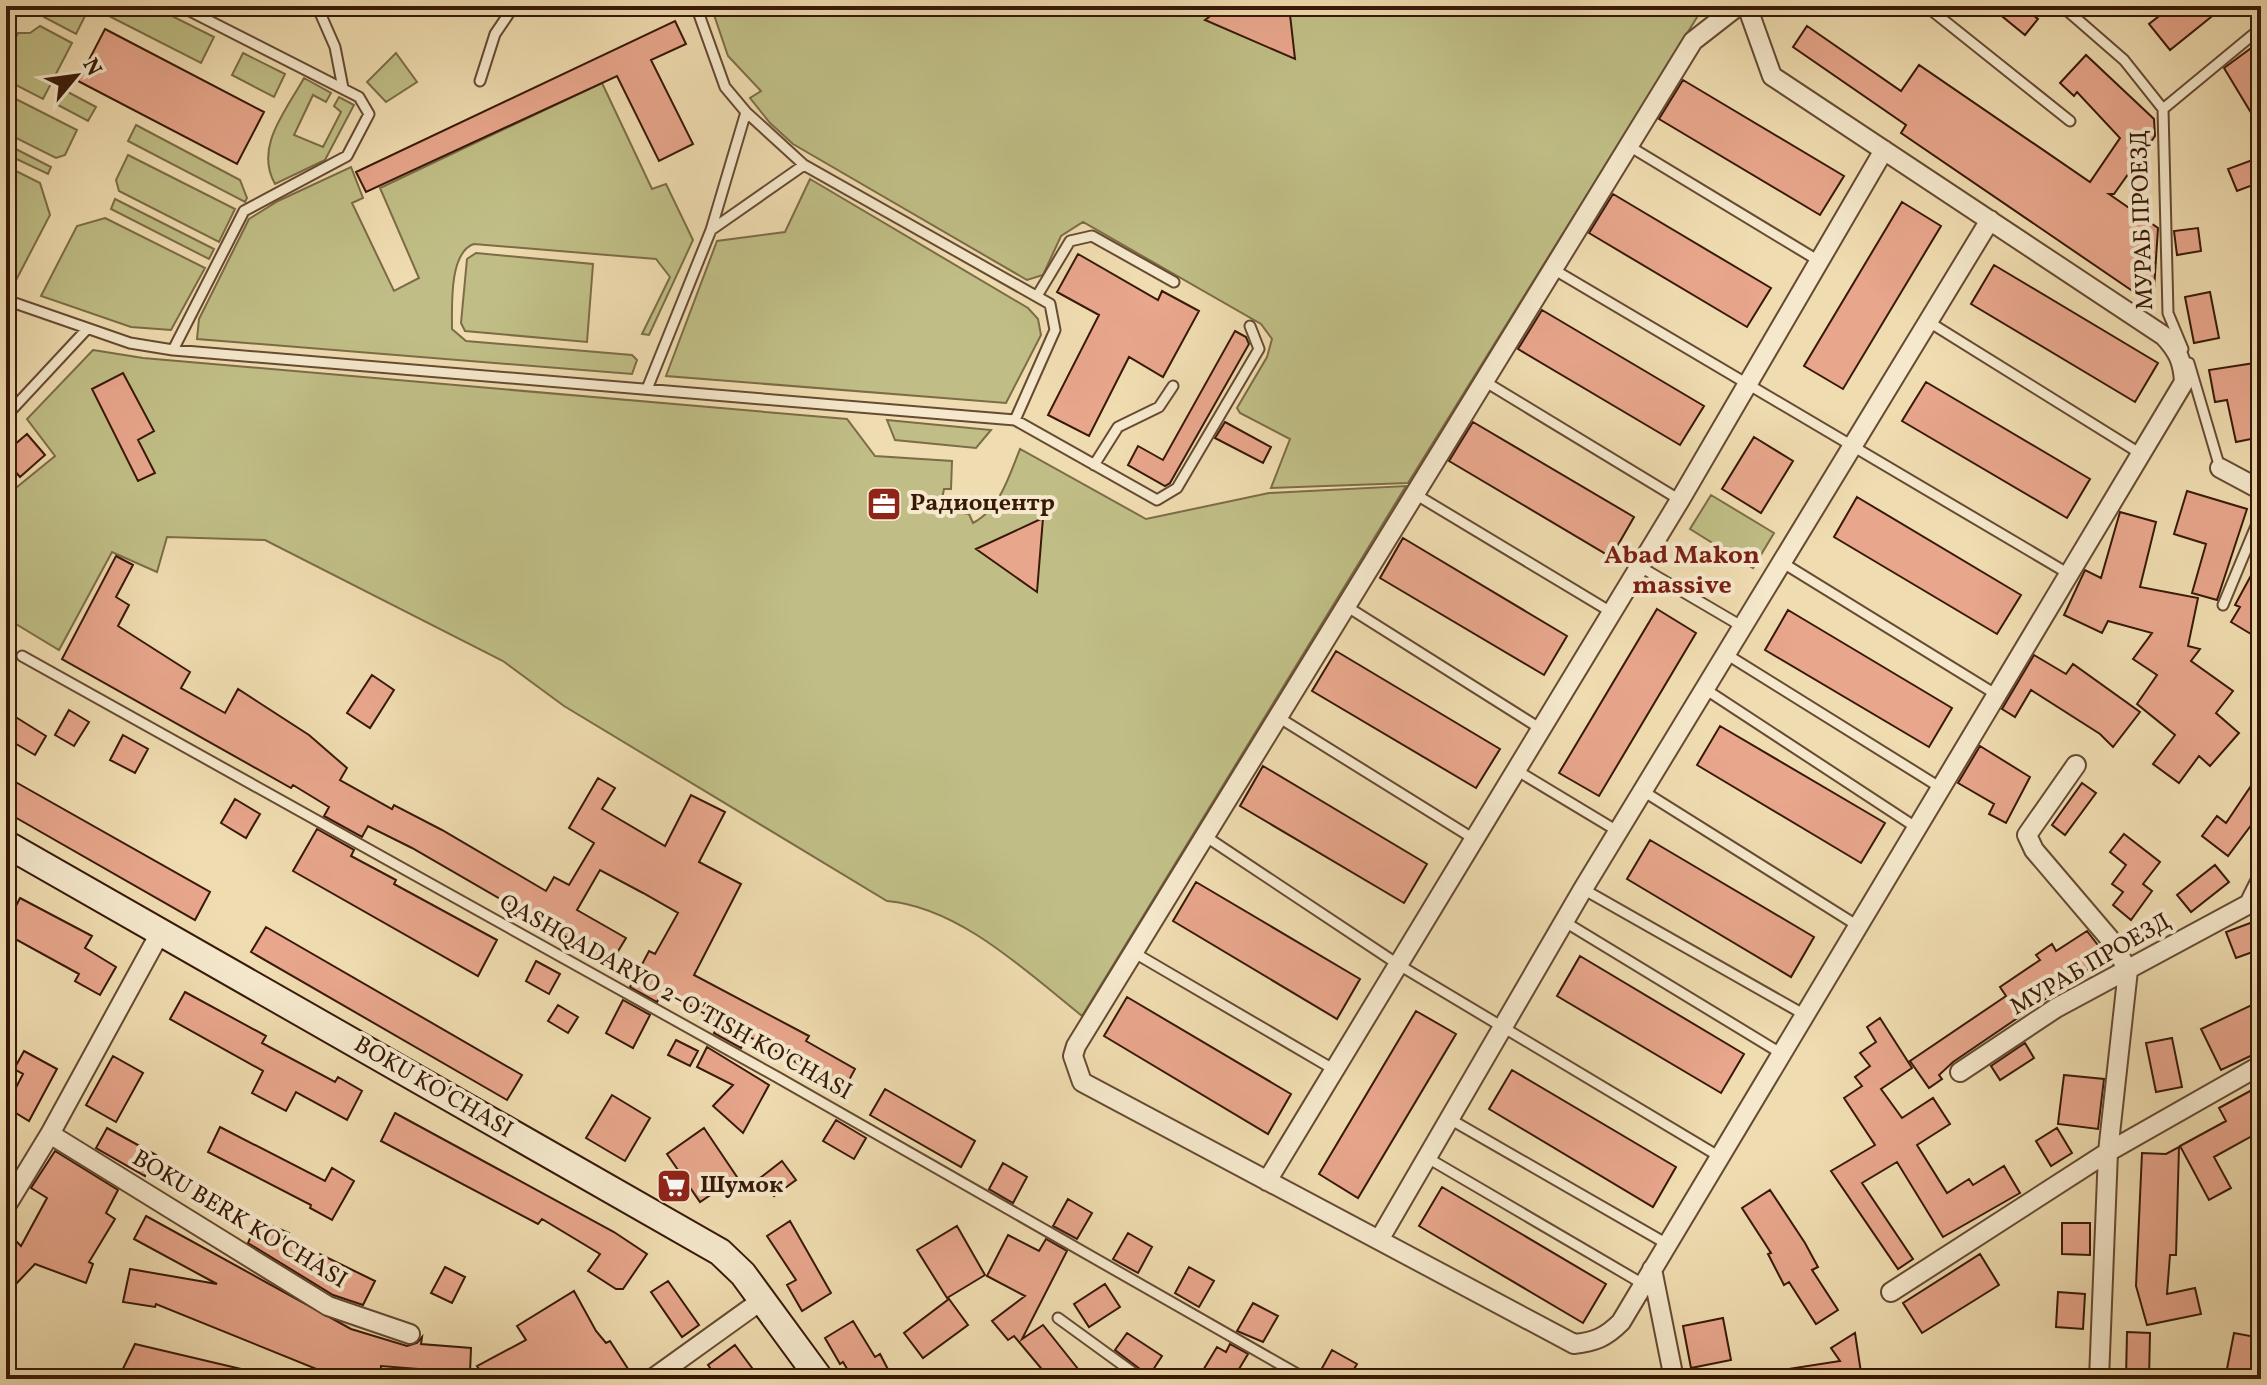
<svg xmlns="http://www.w3.org/2000/svg" width="2267" height="1385" font-family="Vollkorn,serif">
<rect width="100%" height="100%" fill="#efdcb0"/>
<filter id="stains"><feTurbulence type="fractalNoise" baseFrequency=".0025" numOctaves="4"/><feColorMatrix values="0 0 0 0 .2 0 0 0 0 .09 0 0 0 0 .02 0 0 0 .5 -.17"/></filter>
<radialGradient id="worn" r=".72"><stop offset=".6" stop-color="#630" stop-opacity="0"/><stop offset="1" stop-color="#630" stop-opacity=".3"/></radialGradient>
<!-- green -->
<path fill="#c0be86" stroke="#7c6c47" stroke-width="2" d="M43 6H90L76 34 44 17Z
M109 6H152L214 37 201 63 105 14Z
M711 6H1704L1408 483 1271 488 1290 439 1240 413 1237 408 1267 357 1272 339 1261 324 1083 222 1061 236 1043 275 1027 280 793 144 770 123 750 98 761 91 728 56Z
M40 26 72 43 43 99 6 80V57L18 33H30Z
M243 53 285 74 274 97 232 75Z
M396 53 417 82 386 102 367 82Z
M304 78 331 93 326 102 313 95 294 135 323 147 341 112 334 106 339 97 354 105 325 160 275 184C254 147 286 111 304 78Z
M602 83 652 189 666 184 693 240 649 335 642 334 670 277 656 259 474 244C449 252 452 306 452 329L466 341 632 355 637 360 632 374 197 339 199 319 249 219 278 201 351 167 363 198 352 203 394 291 419 278 380 188Z
M66 91 96 107 88 121 58 105Z
M6 94 77 130 65 155 56 158 6 133Z
M136 125 240 180 247 198 245 202 128 141Z
M6 144 51 167 48 174 6 154Z
M128 155 235 209 219 242 119 191 116 180Z
M6 166 40 183 50 215 13 286 6 284Z
M810 179 1028 308 1038 319 1041 335 1006 403 666 376 717 241 785 232Z
M115 199 214 249 209 259 111 209Z
M105 218 205 268 171 330 131 327 41 296 77 226Z
M476 253 593 264 587 342 465 331 461 323 467 259Z
M93 350 143 358 847 419 875 456 952 461 951 489H944L940 509 969 514 973 523C1000 509 1009 476 1020 449L1146 519 1269 493 1406 486 1082 1016C1027 972 959 907 887 901L564 706 503 661 265 540 167 537 157 572 112 552 59 650 6 618V496L55 456 27 419Z
M887 420 991 430 976 448 895 440Z
M1711 495 1774 533 1753 568 1690 529Z"/>
<!-- building -->
<path fill="#e8a68c" stroke="#381908" stroke-width="2" d="M1224 6H1289L1295 59 1205 20Z
M2012 6H2022L2038 19 2025 35 2003 17Z
M2172 6H2202L2211 17 2170 50 2149 24Z
M675 21 686 44 651 60 693 144 659 161 617 76 366 192 356 172Z
M1807 26 1901 91 1919 65 2090 182 2120 138 2077 92 2074 96 2060 83 2086 55 2154 119 2155 136 2114 194H2109L2158 228 2153 305 1901 133 1906 125 1793 47Z
M105 29 264 112 237 164 78 81Z
M2254 46 2261 57V104L2250 111 2224 68Z
M1683 80 1844 176 1820 215 1659 119Z
M2255 159 2261 182 2237 191 2228 169Z
M1613 194 1771 288 1747 327 1589 233Z
M1902 202 1941 226 1843 389 1804 366Z
M2198 228 2201 251 2177 255 2174 231Z
M1078 254 1158 300 1162 291 1199 311 1163 377 1129 357 1089 436 1048 415 1099 315 1057 292Z
M1994 265 2158 363 2135 402 1971 304Z
M2210 292 2219 338 2194 343 2185 297Z
M1542 310 1704 406 1680 445 1518 349Z
M1235 331 1246 337 1249 344 1170 483 1165 486 1128 465 1138 446 1163 460Z
M2261 362V437L2236 442 2227 400 2215 402 2209 370Z
M123 373 154 431 138 440 155 473 138 481 92 389Z
M1926 382 2090 479 2067 518 1902 421Z
M1225 422 1271 447 1263 463 1215 438Z
M1473 422 1634 517 1611 557 1449 461Z
M27 434 45 455 20 477 6 461V452Z
M1754 437 1793 461 1761 513 1722 489Z
M2187 491 2247 509 2217 600 2192 593 2206 544 2174 534Z
M1857 497 2021 595 1997 634 1834 537Z
M2120 512 2156 522 2140 587 2198 598 2188 646 2200 649 2191 661 2233 691 2216 713 2239 733 2210 766 2199 756 2179 783 2153 764 2175 735 2137 704 2157 675 2133 659 2152 633 2108 621 2102 633 2064 615 2085 570 2101 578Z
M1043 518 1037 592 976 549Z
M1403 538 1567 636 1544 675 1380 578Z
M116 556 133 565 116 597 129 605 118 626 190 672 181 688 225 713 238 689 309 735 347 768 340 780 392 809 394 805 442 830 546 891 554 877 569 885 594 843 569 828 598 778 615 788 602 809 665 846 691 795 725 812 699 862 741 884 694 975 809 1036 806 1041 855 1069 841 1095 817 1082 820 1076 758 1041 747 1036 741 1048 714 1033 720 1022 678 999 677 1002 661 994 657 1002 630 987 649 951 655 954 678 913 643 893 600 870 577 910 626 938 611 963 412 848 368 826 362 837 324 816 329 807 293 785 291 788 62 659Z
M2261 557V640L2231 622 2240 607 2235 605Z
M1657 609 1696 633 1599 796 1559 773Z
M1788 610 1952 708 1929 747 1765 650Z
M1336 651 1500 749 1476 788 1312 691Z
M2034 655 2066 674 2073 664 2140 712 2113 747 2100 734 2031 690 2015 717 2002 709Z
M372 675 394 690 370 728 347 713Z
M69 710 89 722 74 746 55 735Z
M6 711 46 736 35 755 6 738Z
M1720 726 1885 823 1861 863 1697 765Z
M123 735 148 749 135 773 110 760Z
M1980 746 2030 777 2006 823 1989 814 1994 804 1958 783Z
M1263 766 1427 864 1404 903 1240 806Z
M2261 771V812L2228 856 2202 836 2217 816 2226 823Z
M12 780 210 892 195 920 6 812V790Z
M2082 783 2096 793 2065 835 2052 825Z
M235 799 260 814 246 838 221 823Z
M317 829 354 850 351 856 396 880 394 884 497 940 478 976 293 871Z
M2124 834 2160 862 2143 884 2152 891 2131 920 2113 905 2123 892 2112 884 2126 865 2110 852Z
M1650 840 1814 937 1791 977 1627 879Z
M2215 865 2229 882 2191 912 2177 895Z
M1196 882 1360 979 1337 1019 1173 921Z
M20 898 92 936 85 948 116 967 100 995 75 981 79 974 6 934V925Z
M2261 919V949L2236 958 2226 932Z
M266 927 522 1075 507 1100 251 952Z
M2087 931 2107 957 1953 1062 1939 1075 1942 1079 1929 1088 1910 1061 2006 996 2000 987 2040 960 2036 955 2052 944 2056 951Z
M1580 956 1744 1054 1721 1093 1557 996Z
M536 961 560 974 549 994 526 981Z
M185 992 266 1036 262 1043 335 1082 338 1077 362 1091 347 1120 296 1092 286 1111 252 1093 263 1071 170 1019Z
M1127 997 1291 1094 1268 1134 1104 1036Z
M623 1000 650 1015 633 1048 606 1033Z
M2256 1003 2261 1014V1051L2221 1070 2201 1029Z
M558 1005 578 1017 568 1033 548 1021Z
M1416 1011 1456 1034 1358 1198 1319 1174Z
M1880 1018 1912 1068 1881 1089 1902 1118 1933 1098 1950 1124 1917 1145 1947 1193 1969 1179 1973 1185 2004 1166 2020 1193 1943 1237 1897 1162 1862 1183 1913 1259 1898 1269 1831 1171 1875 1145 1844 1098 1862 1086 1855 1077 1870 1066 1860 1053 1876 1042 1867 1027Z
M2172 1038 2182 1087 2156 1092 2146 1043Z
M676 1040 698 1051 690 1066 668 1055Z
M2025 1043 2034 1058 2000 1080 1991 1066Z
M707 1047 769 1085 743 1133 713 1106 733 1085 697 1067Z
M24 1051 57 1069 29 1121 6 1107 23 1074 14 1069Z
M113 1056 143 1073 116 1122 86 1105Z
M1512 1070 1676 1167 1653 1207 1489 1109Z
M2064 1075 2104 1079 2098 1129 2058 1124Z
M2261 1085V1131L2214 1157 2231 1188 2209 1200 2180 1146 2226 1121 2219 1108Z
M885 1089 975 1141 961 1167 870 1115Z
M612 1095 650 1118 625 1161 586 1138Z
M395 1113 614 1232 647 1254 623 1289H616L588 1271 600 1254 542 1219 538 1224 381 1141Z
M836 1120 866 1138 854 1159 823 1141Z
M220 1127 325 1181 332 1168 354 1181 332 1220 310 1208 311 1205 208 1152Z
M107 1128 156 1155 145 1176 96 1148Z
M704 1128 737 1177 700 1202 667 1154Z
M2057 1128 2072 1153 2051 1166 2036 1141Z
M2179 1147 2176 1255H2170L2167 1294 2195 1288 2201 1314 2147 1325 2136 1286 2142 1153 2166 1154Z
M55 1151 118 1190 106 1213 115 1219 89 1262 93 1264 86 1283 35 1264 15 1285 6 1275V1247L14 1239 21 1246 47 1198 31 1188Z
M782 1161 796 1180 774 1196 760 1178Z
M1003 1163 1027 1177 1013 1203 989 1189Z
M1442 1187 1606 1284 1583 1323 1419 1226Z
M1770 1190 1805 1243 1818 1267 1812 1270 1838 1310 1816 1324 1789 1282 1784 1285 1768 1254 1771 1253 1742 1208Z
M1068 1199 1092 1213 1077 1239 1053 1226Z
M146 1216 351 1329 407 1346 417 1343 422 1337 421 1344 471 1348 470 1373 381 1366 380 1375 346 1372 345 1379H341L156 1304 155 1307 123 1302 130 1269 217 1284 134 1239Z
M258 1220 289 1233 287 1238 375 1281 363 1305 333 1295 248 1243Z
M790 1221 831 1293 802 1311 787 1285 796 1280 767 1236Z
M2062 1223H2090V1255L2062 1254Z
M957 1226 985 1275 947 1298 917 1250Z
M1128 1233 1152 1247 1138 1273 1113 1259Z
M1008 1235 1039 1251 1046 1239 1067 1251 1022 1339 1043 1325 1086 1379H1050L1014 1336 1008 1340 992 1321 1025 1296 987 1276Z
M1980 1254 1999 1285 1922 1333 1903 1303Z
M445 1267 465 1277 452 1303 431 1293Z
M1189 1267 1214 1281 1199 1307 1175 1293Z
M668 1281 699 1325 682 1337 651 1292Z
M1105 1284 1120 1307 1089 1327 1074 1304Z
M574 1291 596 1331 606 1343 610 1341 630 1372 619 1379H486L477 1366 526 1340 517 1326Z
M2058 1292 2085 1294 2083 1329 2056 1327Z
M949 1299 968 1325 923 1358 904 1333Z
M1253 1303 1278 1316 1263 1342 1237 1331Z
M1723 1318 1731 1360 1691 1368 1683 1326Z
M853 1321 875 1357 880 1354 893 1379H853L843 1362 840 1364 825 1338Z
M2127 1332 2150 1333 2149 1379H2126Z
M1127 1333 1162 1356 1149 1376 1115 1350Z
M1855 1333 1862 1379H1788V1369L1840 1361 1831 1348Z
M2234 1333 2261 1338 2260 1379H2225Z
M135 1344 254 1372 253 1379H118Z
M1230 1344 1248 1354 1233 1379H1213L1202 1372 1217 1347 1226 1352Z
M735 1345 755 1372 745 1379H718L708 1365Z
M1332 1350 1357 1364 1348 1379H1316Z"/>
<g fill="none" stroke-linecap="round" stroke-linejoin="round">
<!-- lane casing -->
<g stroke="#664a32" stroke-width="13">
<path id="lane" d="M317 6 335 47 343 88
M696 6 725 87 746 112 804 165 1050 304 1055 330 1015 420
M1926 6 2070 121
M2062 6 2124 60 2163 109 2168 313 2183 349
M2253 6 2261 24
M480 81 495 34 514 6
M2163 109 2261 28
M1629 146 1819 261
M711 230 746 112
M1553 269 2069 574
M1037 296 1070 241 1092 236 1174 282
M6 300 130 343 173 350 1015 420 1157 500 1177 488 1259 349 1250 326
M1929 322 2141 454
M173 350 244 211 347 156 369 114 359 97 180 6
M2189 363 2220 468
M1484 381 1680 500
M647 389 711 230 804 165
M6 416 87 329
M1094 465 1118 427 1159 407 1173 386
M1415 494 1611 612
M1783 563 1997 695
M1639 566 1743 627
M2223 605 2261 514
M1346 606 1541 729
M1726 654 1941 788
M22 656 777 1077 1306 1379
M1705 689 1917 828
M1278 717 1474 839
M1516 770 1619 832
M1643 791 1858 926
M1205 836 1399 965 1720 1157
M1583 889 1805 1015
M1565 922 1782 1054
M1133 952 1333 1069
M1448 1118 1667 1244
M1426 1157 1643 1284
M1058 1318 1142 1379"/>
</g>
<!-- street casing -->
<g stroke="#664a32" stroke-width="22">
<path id="street" d="M1738 6 1693 41 1076 1046 1073 1056 1082 1082 1574 1344C1595 1342 1606 1337 1621 1322L2184 382C2183 362 2178 351 2164 336L1772 76 1747 6
M2220 468 2261 490
M2076 765 2027 835 2034 850 2109 938 2128 970 2108 1152 2099 1379
M2249 904 2261 880
M1960 1072 2056 1008 2249 904 2261 902
M50 1134 328 1306 410 1334
M1267 1181 1680 500 1884 150
M8 1203 50 1134 160 933
M1379 1240 1583 889 1990 220
M1652 1269 1674 1379
M1891 1292 2108 1152 2261 1065
M652 1379 762 1300"/>
</g>
<!-- secondary casing -->
<g stroke="#381908" stroke-width="30">
<path id="secondary" d="M6 844 720 1252 743 1274 820 1379"/>
</g>
<!-- lane -->
<use href="#lane" stroke="#f5e8cc" stroke-width="9"/>
<!-- street -->
<use href="#street" stroke="#f5e8cc" stroke-width="18"/>
<!-- secondary -->
<use href="#secondary" stroke="#f5e8cc" stroke-width="26"/>
</g>
<!-- icons -->
<defs>
<g id="office-square" transform="scale(1.8)"><rect x="-9" y="-9" width="18" height="18" rx="4" fill="#8f2418" stroke="#f5e8cc"/><path d="M-6-3h4V-5.5h4V-3h4V5H-6ZM-1-4.5V-3h2v-1.5ZM-6 0V1H6V0Z" fill="#fff"/></g>
<g id="supermarket-square" transform="scale(1.8)"><rect x="-9" y="-9" width="18" height="18" rx="4" fill="#8f2418" stroke="#f5e8cc"/><path d="M-6-5.5h2.5l.6 2H6L4.5 2H-2.5L-4.4-4H-6ZM-1.5 3.2a1.3 1.3 0 1 0 .1 0ZM3 3.2a1.3 1.3 0 1 0 .1 0Z" fill="#fff"/></g>
</defs>
<g fill-rule="evenodd">
<use href="#office-square" x="884" y="504"/>
<use href="#supermarket-square" x="674" y="1186"/>
</g>
<g text-anchor="middle" dominant-baseline="central" stroke-width="8" stroke-linejoin="round" paint-order="stroke">
<!-- street labels -->
<g font-size="24" fill="#381908" stroke="#f5e8cc">
<text transform="translate(2143 220) rotate(-92)">МУРАБ ПРОЕЗД</text>
<text transform="translate(2091 965) rotate(-30)">МУРАБ ПРОЕЗД</text>
<text transform="translate(675 998) rotate(29)">QASHQADARYO 2-O'TISH KO'CHASI</text>
<text transform="translate(433 1088) rotate(30)">BOKU KO'CHASI</text>
<text transform="translate(239 1220) rotate(31)">BOKU BERK KO'CHASI</text>
</g>
<!-- poi labels -->
<g font-size="24" font-weight="bold" fill="#381908" stroke="#f5e8cc" text-anchor="start">
<text x="910" y="504">Радиоцентр</text>
<text x="700" y="1186">Шумок</text>
</g>
<!-- neighbourhood labels -->
<g font-size="26" font-weight="bold" fill="#7a1f14" stroke="#f5e8cc">
<text x="1682" y="556">Abad Makon<tspan x="1682" dy="30">massive</tspan></text>
</g>
</g>
<!-- margin -->
<rect width="2267" height="1385" fill="none" stroke="#efdcb0" stroke-width="32"/>
<rect x="8" y="8" width="2251" height="1369" fill="none" stroke="#381908" stroke-width="4"/>
<rect x="16" y="16" width="2235" height="1353" fill="none" stroke="#381908" stroke-width="2"/>
<!-- north arrow -->
<g transform="translate(76 76) rotate(61)" stroke="#f5e8cc" stroke-width="6" paint-order="stroke">
<path d="M0-6L14 30L0 20L-14 30Z" fill="#381908"/>
<text y="-12" font-size="22" font-weight="bold" text-anchor="middle" fill="#381908">N</text>
</g>
<rect width="100%" height="100%" filter="url(#stains)"/>
<rect width="100%" height="100%" fill="url(#worn)"/>
</svg>
